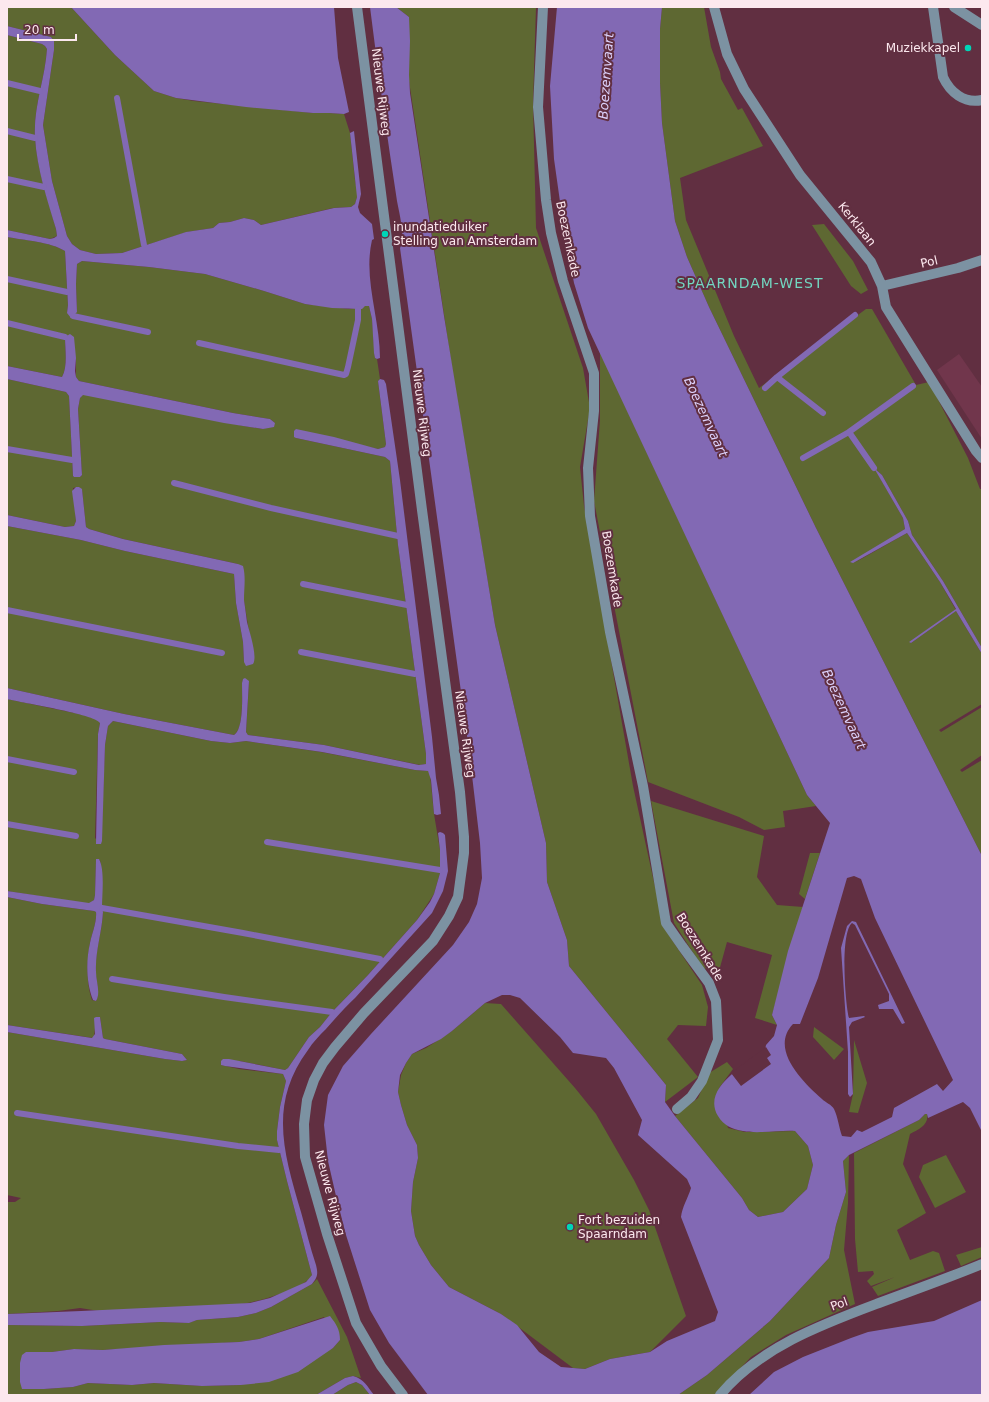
<svg xmlns="http://www.w3.org/2000/svg" width="989" height="1402" font-family="'DejaVu Sans',sans-serif">
<rect width="100%" height="100%" fill="#612f41"/>
<!-- built -->
<path fill="#71364c" d="M959 354 982 387V439L937 370Z"/>
<!-- green -->
<path fill="#5e6832" fill-rule="evenodd" d="M7 7H71L115 55 154 91 176 98 194 101 313 113H329L344 114 350 133 355 180 357 190V197L355 204 351 207 333 208 261 225 254 220 244 218 230 222 219 223 213 228 187 232 122 253 96 254 80 250 72 244 67 236 52 181 43 125 54 50V41L51 37 7 26Z
M396 7H536L533 103 536 228 583 368 590 408 580 467 584 506 633 786 664 928 702 985 708 1007 706 1026 678 1025 667 1039 698 1077 665 1102 666 1085 569 966 567 940 547 882 546 843 495 625 452 368 409 81V17Z
M662 7H704L711 47 720 72 721 79 738 110 742 108 763 146 680 178 686 220 734 336 759 388 866 309H872L916 385 929 382 968 458 980 489H982V648L943 581 912 535 908 521 882 475 875 469 903 518 905 529 854 563 907 533 940 582 956 610 910 642 911 643 956 611 982 654V704L939 730 941 732 982 707V755L960 770 962 772 982 760V856L816 528 709 307 687 257 675 221 662 123 660 83V29Z
M7 35 42 44 45 46 47 49C45 79 33 108 35 138 37 169 48 199 56 229L57 236 50 239 7 230Z
M824 224 853 261 868 290 861 294 851 286 812 225Z
M7 237C24 240 51 242 65 251L68 305 67 313 77 312 76 284 77 264 82 261 149 267 205 274 264 291 305 304 349 309 365 306H369L372 319 375 358 377 359 380 379 378 381 386 444 385 447 378 449 296 430V438L385 457 390 461 398 545 426 754 427 762 426 764 420 765 324 745 248 735 246 732 249 682 243 679C241 692 245 728 234 735L124 714 7 688V526L81 540 125 551 234 574 236 603 243 642 244 662H254L238 564 123 539 89 529 86 527 82 490 79 487 73 488 76 521 74 526 65 527 7 515V379L66 392 69 396 73 476 74 477H80L82 475 78 409 80 398 83 394 244 426 263 429 275 423 270 419 233 413 79 381 76 377V358L65 337C65 349 68 366 62 377L7 366Z
M600 352 807 795 816 806 783 811 785 827 764 830 739 817 648 782 594 501 600 420Z
M7 699 84 715 99 720 100 723 98 734 95 838 101 844 105 745 108 726 113 721 211 741 230 743 246 741 321 752 415 770 428 771 430 774 434 814 440 850V873L434 894 417 920 368 975 332 1012 320 1027 309 1037 288 1068 285 1070 240 1061 221 1065 239 1069 283 1074 286 1081 280 1107 277 1131V1140L287 1181 312 1275C304 1290 253 1303 236 1305L99 1311 80 1308 58 1311 7 1314V1202H15L21 1198 7 1195V1032L165 1059 182 1061 187 1060 182 1054 105 1039 103 1038 100 1017 95 1028 94 1037 93 1038 7 1025V897L42 904 94 911 96 912C97 922 92 933 90 943 87 960 86 983 92 1000L96 1001C100 992 97 985 96 976 94 954 102 933 103 912L102 908V876L100 860H96L95 895 94 900 89 904 7 891Z
M651 801 764 836 757 877 777 905 803 907 772 1015 777 1025 755 1018 772 955 727 942 719 971 703 968 674 923Z
M810 853H820L805 899 799 894Z
M485 1003 501 1004 575 1088 596 1114 634 1180 649 1210 686 1316 650 1352 610 1359 585 1369 573 1368 501 1314 449 1287 431 1265 419 1245 415 1236 411 1211 413 1182 418 1158 417 1145 407 1125 401 1105 398 1092 401 1075 406 1063 412 1054 426 1048 452 1031Z
M814 1027 844 1049 834 1060 813 1037Z
M854 1040 867 1083 858 1113 849 1112 853 1094Z
M727 1062 733 1069 719 1088 728 1128 745 1132 795 1131 808 1146 813 1165 807 1189 783 1212 758 1217 749 1210 742 1198 675 1116 698 1098 709 1073Z
M925 1114H927C929 1125 919 1129 910 1134L903 1164 926 1213 897 1230 910 1260 933 1251 939 1253 945 1271 878 1296 872 1287 895 1277 871 1286 867 1281 874 1274 873 1271 858 1272 855 1239 854 1153 919 1120Z
M849 1155 848 1203 844 1250 855 1304 786 1335 751 1357 715 1395H678L707 1375 770 1321 829 1258 836 1225 846 1192 843 1161Z
M946 1155 966 1192 935 1208 919 1177 923 1165Z
M982 1247V1257L961 1266 956 1255Z
M317 1279 347 1337 361 1378 353 1376 345 1378 316 1395H7V1325L82 1326 160 1322 188 1323 197 1320 238 1317 256 1313 271 1307 312 1284ZM324 1317 340 1340 333 1348 241 1385 202 1386 154 1383 132 1385 88 1383 73 1387 44 1389H22L52 1352 74 1349 103 1350 239 1342 259 1339Z
M356 1382 362 1385 370 1395H332L348 1385Z"/>
<!-- water -->
<path fill="#8269b4" fill-rule="evenodd" d="M71 7H334L338 58 349 112 344 114 329 113H313L246 107 176 98 154 91 115 55Z
M370 7H396L409 17 410 41 409 75 410 93 444 316 495 625 546 843 547 882 567 940 569 966 666 1085 665 1102 675 1116 742 1198 749 1210 758 1217 783 1212 807 1189 813 1165 808 1146 795 1131C779 1130 758 1134 743 1131 732 1129 724 1126 718 1116 701 1088 746 1064 765 1050L766 1045 774 1036 777 1025 772 1015 788 951 830 823 807 795 588 328 574 283 563 223 554 159 550 86 557 7H662L660 29V83L662 123 675 221 687 257 709 307 816 528 982 856V1132L970 1108 963 1102 928 1118 927 1114H925L919 1120 849 1155 843 1161 846 1192 836 1225 829 1258 770 1321 707 1375 678 1395H428L389 1343 370 1310 346 1235 336 1196 328 1161 324 1125 328 1095 343 1066 371 1034 453 945 469 922 477 904 482 878 480 843 469 750 400 248C406 239 399 212 397 201 387 136 378 72 370 7ZM854 876 861 879 875 918 953 1080 943 1091 937 1084 894 1108 892 1117 862 1132 857 1130 851 1137 842 1136C839 1128 838 1117 834 1109 832 1105 825 1102 822 1099 803 1082 769 1049 793 1024H800L818 978 847 878ZM502 995H510L520 998 560 1037 573 1053 606 1058 614 1068 642 1120 638 1135 687 1179 691 1188C688 1198 682 1207 681 1217L718 1312 715 1321 667 1341 650 1352 610 1359 585 1369 561 1367 539 1352 517 1325 501 1314 449 1287 431 1265 419 1245 415 1236 411 1211 413 1182 418 1158 417 1145 407 1125 401 1105 398 1092 400 1075 406 1063 412 1054 441 1039 452 1031 485 1003Z
M7 26 51 37 54 41V50L43 125 52 181 67 236 72 244 80 250 96 254 122 253 186 232 213 228 219 223 230 222 244 218 254 220 261 225 334 208 351 207 355 204 357 197 350 133 354 131 361 194 358 207 360 213 372 224 374 239 372 240C363 279 380 318 380 358L377 359 375 358 374 353 372 319 369 306H365L362 309 332 308 305 304 264 291 205 274 149 267 82 261 77 264 76 284 77 312 71 318 67 313 68 305 65 251C51 242 23 240 7 237V230L50 239 54 238 57 236 56 229C47 199 37 169 35 138 33 108 45 79 47 49L45 46 42 44 7 35Z
M70 334 74 337 76 358 75 371 76 377 79 381 233 413 270 419 275 423 274 427 263 429 224 423 83 395 80 398 78 409 82 475 80 477H74L73 476 69 396 66 392 7 379V366L62 377C68 366 65 349 65 337Z
M380 379 384 380 386 384 400 480 432 737 436 778 439 795 441 814 437 815 434 814 431 780 428 771 415 770 322 752 246 741 230 743 211 741 113 721 108 726 105 745 102 841 101 844H96L98 734 100 723C95 714 22 703 7 699V688L124 714 234 735C244 729 242 695 242 683L243 679 245 678 249 681 246 732 248 735 324 745 419 765 426 764V754L398 545 390 461 385 457 296 438 294 437V431L296 429 334 437 378 449 385 447 386 444 378 381Z
M874 468 882 475 908 521 912 535 943 581 982 648V654L956 611 911 643 909 642 956 609 940 582 907 533 853 563 850 562 905 529 903 518Z
M76 487H79L82 489 86 527 89 529 123 539 238 564 243 566C246 577 244 588 244 600 245 607 246 614 247 622 249 631 258 656 253 664L246 666 244 662 243 642 236 603 234 574 125 551 81 540 7 526V515L65 527 74 526 76 521 72 491Z
M440 832 443 833 445 835 448 871 443 891 432 913 355 998C344 1008 335 1019 326 1029 319 1036 313 1042 308 1050 268 1104 284 1154 301 1212 306 1230 310 1247 316 1265 318 1273 318 1277 312 1284L271 1307 256 1313 238 1317 197 1320 189 1323 160 1322 82 1326 7 1325V1314L81 1311 250 1303 270 1298 306 1282 312 1275 287 1181 277 1140V1131L280 1107 286 1081 283 1074 225 1066 221 1065V1061L223 1059H229L285 1070 288 1068 309 1037 320 1027 332 1012 368 975 417 920 430 902 434 894 440 873V850L438 833Z
M96 859H99C105 870 102 894 102 908L103 912C102 932 95 952 96 972 96 981 101 993 96 1001L93 1000C86 983 86 960 90 943 92 933 97 922 96 912L94 911 42 904 7 897V891L89 903 94 900 95 895Z
M852 921 856 922 905 1023 902 1024 893 1009H879L878 1005 889 1001V994L855 925 852 923C840 933 845 1003 849 1018L864 1016 865 1017 852 1022 849 1027 853 1094 850 1097 848 1094V1052L841 948 847 926Z
M96 1017H100L103 1038 105 1039 182 1054 187 1060 182 1061 165 1059 7 1032V1025L92 1038 95 1034 94 1018Z
M982 1300V1395H749L774 1372 803 1357 851 1338 868 1332 934 1321Z
M330 1316C336 1324 340 1329 340 1340L333 1348 298 1372 269 1382 241 1385 202 1386 154 1383 132 1385 88 1383 73 1387 44 1389H22L20 1382V1363L22 1355 26 1352H52L74 1349 103 1350 164 1345 239 1342 259 1339Z
M353 1376C364 1379 367 1386 374 1395H370L362 1385 356 1382 348 1385 332 1395H316L345 1378Z"/>
<!-- pier -->
<path fill="#612f41" d="M766 1047 771 1055 767 1058 771 1064 741 1086 731 1073Z"/>
<g fill="none" stroke-linecap="round" stroke-linejoin="round">
<!-- stream -->
<path stroke="#8269b4" stroke-width="6" d="M7 83 40 91
M117 98 144 245
M7 131 35 138
M7 179 44 187
M7 279 67 292
M73 316 148 332
M7 323 65 337
M199 343 344 375 346 374 348 367 358 320V309
M777 377 855 315
M765 388 777 377 823 413
M7 449 72 460
M803 458 849 432
M874 468 849 432 913 386
M174 483 271 508 398 536
M303 584 407 605
M7 610 222 653
M301 652 415 674
M7 759 74 772
M7 824 76 836
M267 842 440 870
M102 908 243 933 380 959
M112 979 224 997 332 1012
M17 1113 238 1146 279 1150"/>
<!-- minor -->
<path stroke="#7c92a2" stroke-width="10" d="M357 7 422 510 460 792 464 837V853L458 897 449 916 433 941 364 1013 335 1047 323 1063 314 1080 307 1100 304 1124 305 1157 327 1234 356 1323 381 1366 403 1395
M543 7 538 107 546 200 551 233 563 281 594 373V411L588 468 590 516 610 632 643 786 666 923 682 946 709 983 716 1001 718 1040 702 1081 691 1097 677 1109
M714 7 727 54 744 89 800 175 871 262 882 286 886 307 976 451 982 458
M933 7 943 77C950 92 964 104 982 100
M954 7 982 25
M882 286 958 268 982 260
M720 1395C760 1347 823 1324 879 1303 914 1290 948 1278 982 1264"/>
</g>
<!-- markers -->
<g fill="#00d5b7" stroke="#612f41" stroke-width="1.5">
<circle cx="968" cy="48" r="4"/>
<circle cx="385" cy="234" r="4"/>
<circle cx="570" cy="1227" r="4"/>
</g>
<g text-anchor="middle" dominant-baseline="central" stroke-width="4" stroke-linejoin="round" paint-order="stroke">
<!-- poi labels -->
<g font-size="12" fill="#fce8ee" stroke="#612f41" text-anchor="start">
<text x="960" y="48" text-anchor="end">Muziekkapel</text>
<text x="393" y="227">inundatieduiker<tspan x="393" dy="14">Stelling van Amsterdam</tspan></text>
<text x="578" y="1220">Fort bezuiden<tspan x="578" dy="14">Spaarndam</tspan></text>
</g>
<!-- street labels -->
<g font-size="12" fill="#fce8ee" stroke="#612f41">
<text transform="translate(381 92) rotate(83)">Nieuwe Rijweg</text>
<text transform="translate(857 224) rotate(51)">Kerklaan</text>
<text transform="translate(568 239) rotate(78)">Boezemkade</text>
<text transform="translate(929 262) rotate(-13)">Pol</text>
<text transform="translate(422 413) rotate(83)">Nieuwe Rijweg</text>
<text transform="translate(612 569) rotate(81)">Boezemkade</text>
<text transform="translate(465 734) rotate(82)">Nieuwe Rijweg</text>
<text transform="translate(700 947) rotate(58)">Boezemkade</text>
<text transform="translate(330 1193) rotate(75)">Nieuwe Rijweg</text>
<text transform="translate(839 1304) rotate(-20)">Pol</text>
</g>
<!-- water labels -->
<g font-size="13" font-style="italic" fill="#dcd1fb" stroke="#612f41">
<text transform="translate(606 76) rotate(-86)">Boezemvaart</text>
<text transform="translate(706 417) rotate(65)">Boezemvaart</text>
<text transform="translate(844 709) rotate(65)">Boezemvaart</text>
</g>
<!-- quarter labels -->
<g font-size="14" letter-spacing="1" fill="#72d6c0" stroke="#612f41">
<text x="750" y="283">SPAARNDAM-WEST</text>
</g>
</g>
<!-- border -->
<rect width="989" height="1402" fill="none" stroke="#fce8ee" stroke-width="16"/>
<!-- scale -->
<path d="M18 34v6h58v-6" fill="none" stroke="#fce8ee" stroke-width="2"/>
<text x="24" y="34" font-size="12" fill="#fce8ee" stroke="#612f41" stroke-width="3" paint-order="stroke">20 m</text>
</svg>
